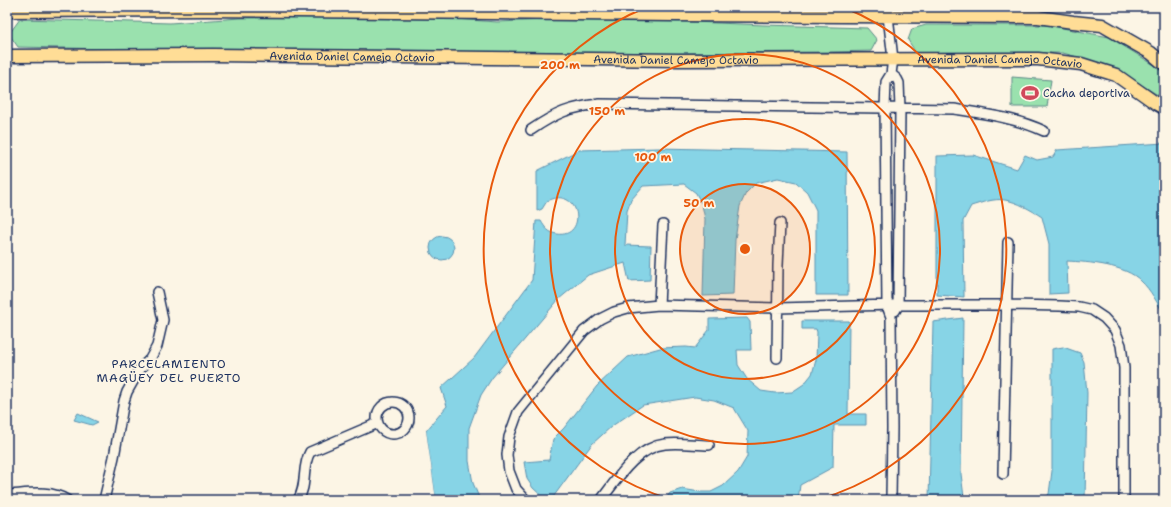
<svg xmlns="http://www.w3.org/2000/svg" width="1171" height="507" font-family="'Shantell Sans',sans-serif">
<rect width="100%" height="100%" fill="#fcf5e5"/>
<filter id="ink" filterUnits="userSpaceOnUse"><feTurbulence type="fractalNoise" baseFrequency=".025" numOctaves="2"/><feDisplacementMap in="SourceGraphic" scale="8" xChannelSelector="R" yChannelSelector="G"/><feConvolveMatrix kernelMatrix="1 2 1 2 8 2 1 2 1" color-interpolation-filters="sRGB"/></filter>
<g filter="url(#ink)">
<!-- green -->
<path fill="#9ae1ae" stroke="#5a8886" d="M412 16 497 22 574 19 645 20 764 25 867 28 877 40 871 51 827 52 691 53 640 55 559 52 505 53 162 50 18 47 9 34 20 19 170 23 240 18Z
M926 25H1047L1109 37 1164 71V99L1113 67 1063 53H916L908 40 912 29Z
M1012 77 1051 80 1047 107H1012Z"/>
<!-- water -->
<path fill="#87d4e6" stroke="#5c92b0" d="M1164 143V314C1157 303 1151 290 1141 281 1126 265 1088 262 1067 261L1068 293 1049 294V244L1042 217C1031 210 1018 202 1005 200 994 198 981 203 971 206L963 221 964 297 937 295V156L973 155 1017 169 1025 155 1037 160 1053 157 1057 150Z
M658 148 847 152 848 295H816V210L807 192 796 182 778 178 756 183 746 193 740 206 735 240 733 295 703 296 705 219 702 205 696 193 684 184 643 186 631 200 627 211 625 245 651 246 650 280 629 281 625 263 588 275 559 299 492 378 481 395 469 428V461L473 483 480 500H436L426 431 447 406 441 388 474 358 532 280 536 221H541C545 228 549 233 557 234 582 238 583 202 562 198 557 197 552 199 547 201L542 209 537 211V171L579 150Z
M430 248a12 12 0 1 1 24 0a12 12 0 1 1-24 0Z
M747 318 750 322 751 350H737L738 365 747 379 761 391 775 393 792 392 804 384 812 374 816 360 817 332 816 329H802V321H849L848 414H866V425H834L833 467 800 485 798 500H665L670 493 682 489 700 492H711L723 486 738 472 747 457 748 431 734 408 714 400 695 397 643 405 612 426 592 444 551 500H546L533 488 527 479 524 462 549 460 553 439 564 428 597 386 628 357 660 348 686 347 695 348 709 330V319Z
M963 318 961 474 964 497 968 500H929L933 322Z
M1063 347 1080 353 1084 362 1087 393 1085 500H1043L1049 494 1052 471V349Z
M78 413 98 422 92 425 74 420Z"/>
<!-- pier -->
<path fill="#fcf5e5" d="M424 430 426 431 436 500H434Z"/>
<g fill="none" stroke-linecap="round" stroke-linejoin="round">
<!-- minor casing -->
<g stroke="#1b2f5e" stroke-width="12">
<path id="minor" d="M888 16 893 59 891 74 886 82 885 109 887 306 891 317 892 428 891 500
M891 74 897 79 899 83 900 109 898 306 895 311
M531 130C556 113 570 107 600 104L954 109C985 114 1016 118 1044 131
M659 305 663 225
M777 358 778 265 780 223
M377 418a16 16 0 1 1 32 0a16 16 0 1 1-32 0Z
M1003 474 1008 242
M7 495C27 494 50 489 67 500
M104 500 114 457 124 401 127 392 140 369 150 359 157 346 163 320 157 292
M298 500C308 484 301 468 310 452L378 423
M526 500 516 489 509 471 507 455 509 437 518 412 584 331 600 319 614 312 628 308 659 305 777 308 893 305H1008L1060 306 1079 307 1092 310 1104 318 1115 330 1121 345 1124 368V500
M601 500C617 479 637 447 665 444 678 442 696 445 709 445"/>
</g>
<!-- major casing -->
<g stroke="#1b2f5e" stroke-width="15">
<g id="major">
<path d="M7 11 207 10 675 15 1038 17 1073 22 1102 25 1151 53 1164 64"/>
<path id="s1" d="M7 56 213 55 679 60 1038 59 1081 64 1116 75 1157 104 1164 108"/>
</g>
</g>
<!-- minor -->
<use href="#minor" stroke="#fcf5e5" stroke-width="9"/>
<!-- major -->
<use href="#major" stroke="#ffdd96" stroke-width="12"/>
</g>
</g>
<!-- distance rings -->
<circle cx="745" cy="249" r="65" fill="#e8590c" fill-opacity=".12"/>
<g fill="none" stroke="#e8590c" stroke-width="2">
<circle cx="745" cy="249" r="65"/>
<circle cx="745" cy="249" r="130"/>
<circle cx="745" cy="249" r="195"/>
<path d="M673 500A261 261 0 0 1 647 7M843 7A261 261 0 0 1 817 500"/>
</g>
<!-- icons -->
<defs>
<g id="stadium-bare" transform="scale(1.38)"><path d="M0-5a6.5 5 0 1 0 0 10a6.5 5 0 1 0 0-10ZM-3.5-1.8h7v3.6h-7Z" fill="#d1495b" stroke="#fcf5e5" stroke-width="2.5" paint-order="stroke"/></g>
</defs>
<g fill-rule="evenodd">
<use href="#stadium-bare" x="1030" y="93"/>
</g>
<g text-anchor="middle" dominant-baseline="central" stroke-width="3.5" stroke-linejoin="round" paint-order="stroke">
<!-- street labels -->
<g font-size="11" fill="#1b2f5e" stroke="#fcf5e5">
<text stroke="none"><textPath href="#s1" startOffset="345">Avenida Daniel Camejo Octavio</textPath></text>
<text stroke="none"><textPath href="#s1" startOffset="669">Avenida Daniel Camejo Octavio</textPath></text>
<text stroke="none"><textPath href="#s1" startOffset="993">Avenida Daniel Camejo Octavio</textPath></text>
</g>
<!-- poi labels -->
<g font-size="11" fill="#1b2f5e" stroke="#fcf5e5" text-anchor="start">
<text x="1043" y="93">Cacha deportiva</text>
</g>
<!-- neighbourhood labels -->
<g font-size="12" letter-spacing="1" fill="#1b2f5e" stroke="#fcf5e5">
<text x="169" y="364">PARCELAMIENTO<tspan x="169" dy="14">MAGÜEY DEL PUERTO</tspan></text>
</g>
</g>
<circle cx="745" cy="249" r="6" fill="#e8590c" stroke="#fcf5e5" stroke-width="2"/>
<g font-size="12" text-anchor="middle" font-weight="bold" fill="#e8590c" stroke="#fcf5e5" stroke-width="3.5" stroke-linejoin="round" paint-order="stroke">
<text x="560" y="69">200 m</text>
<text x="607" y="115">150 m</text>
<text x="653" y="161">100 m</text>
<text x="699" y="207">50 m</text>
</g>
<!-- margin -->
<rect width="1171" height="507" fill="none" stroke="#fcf5e5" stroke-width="24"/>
<rect x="12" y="12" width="1147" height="483" fill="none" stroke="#1b2f5e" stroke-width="1.5" filter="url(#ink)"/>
</svg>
